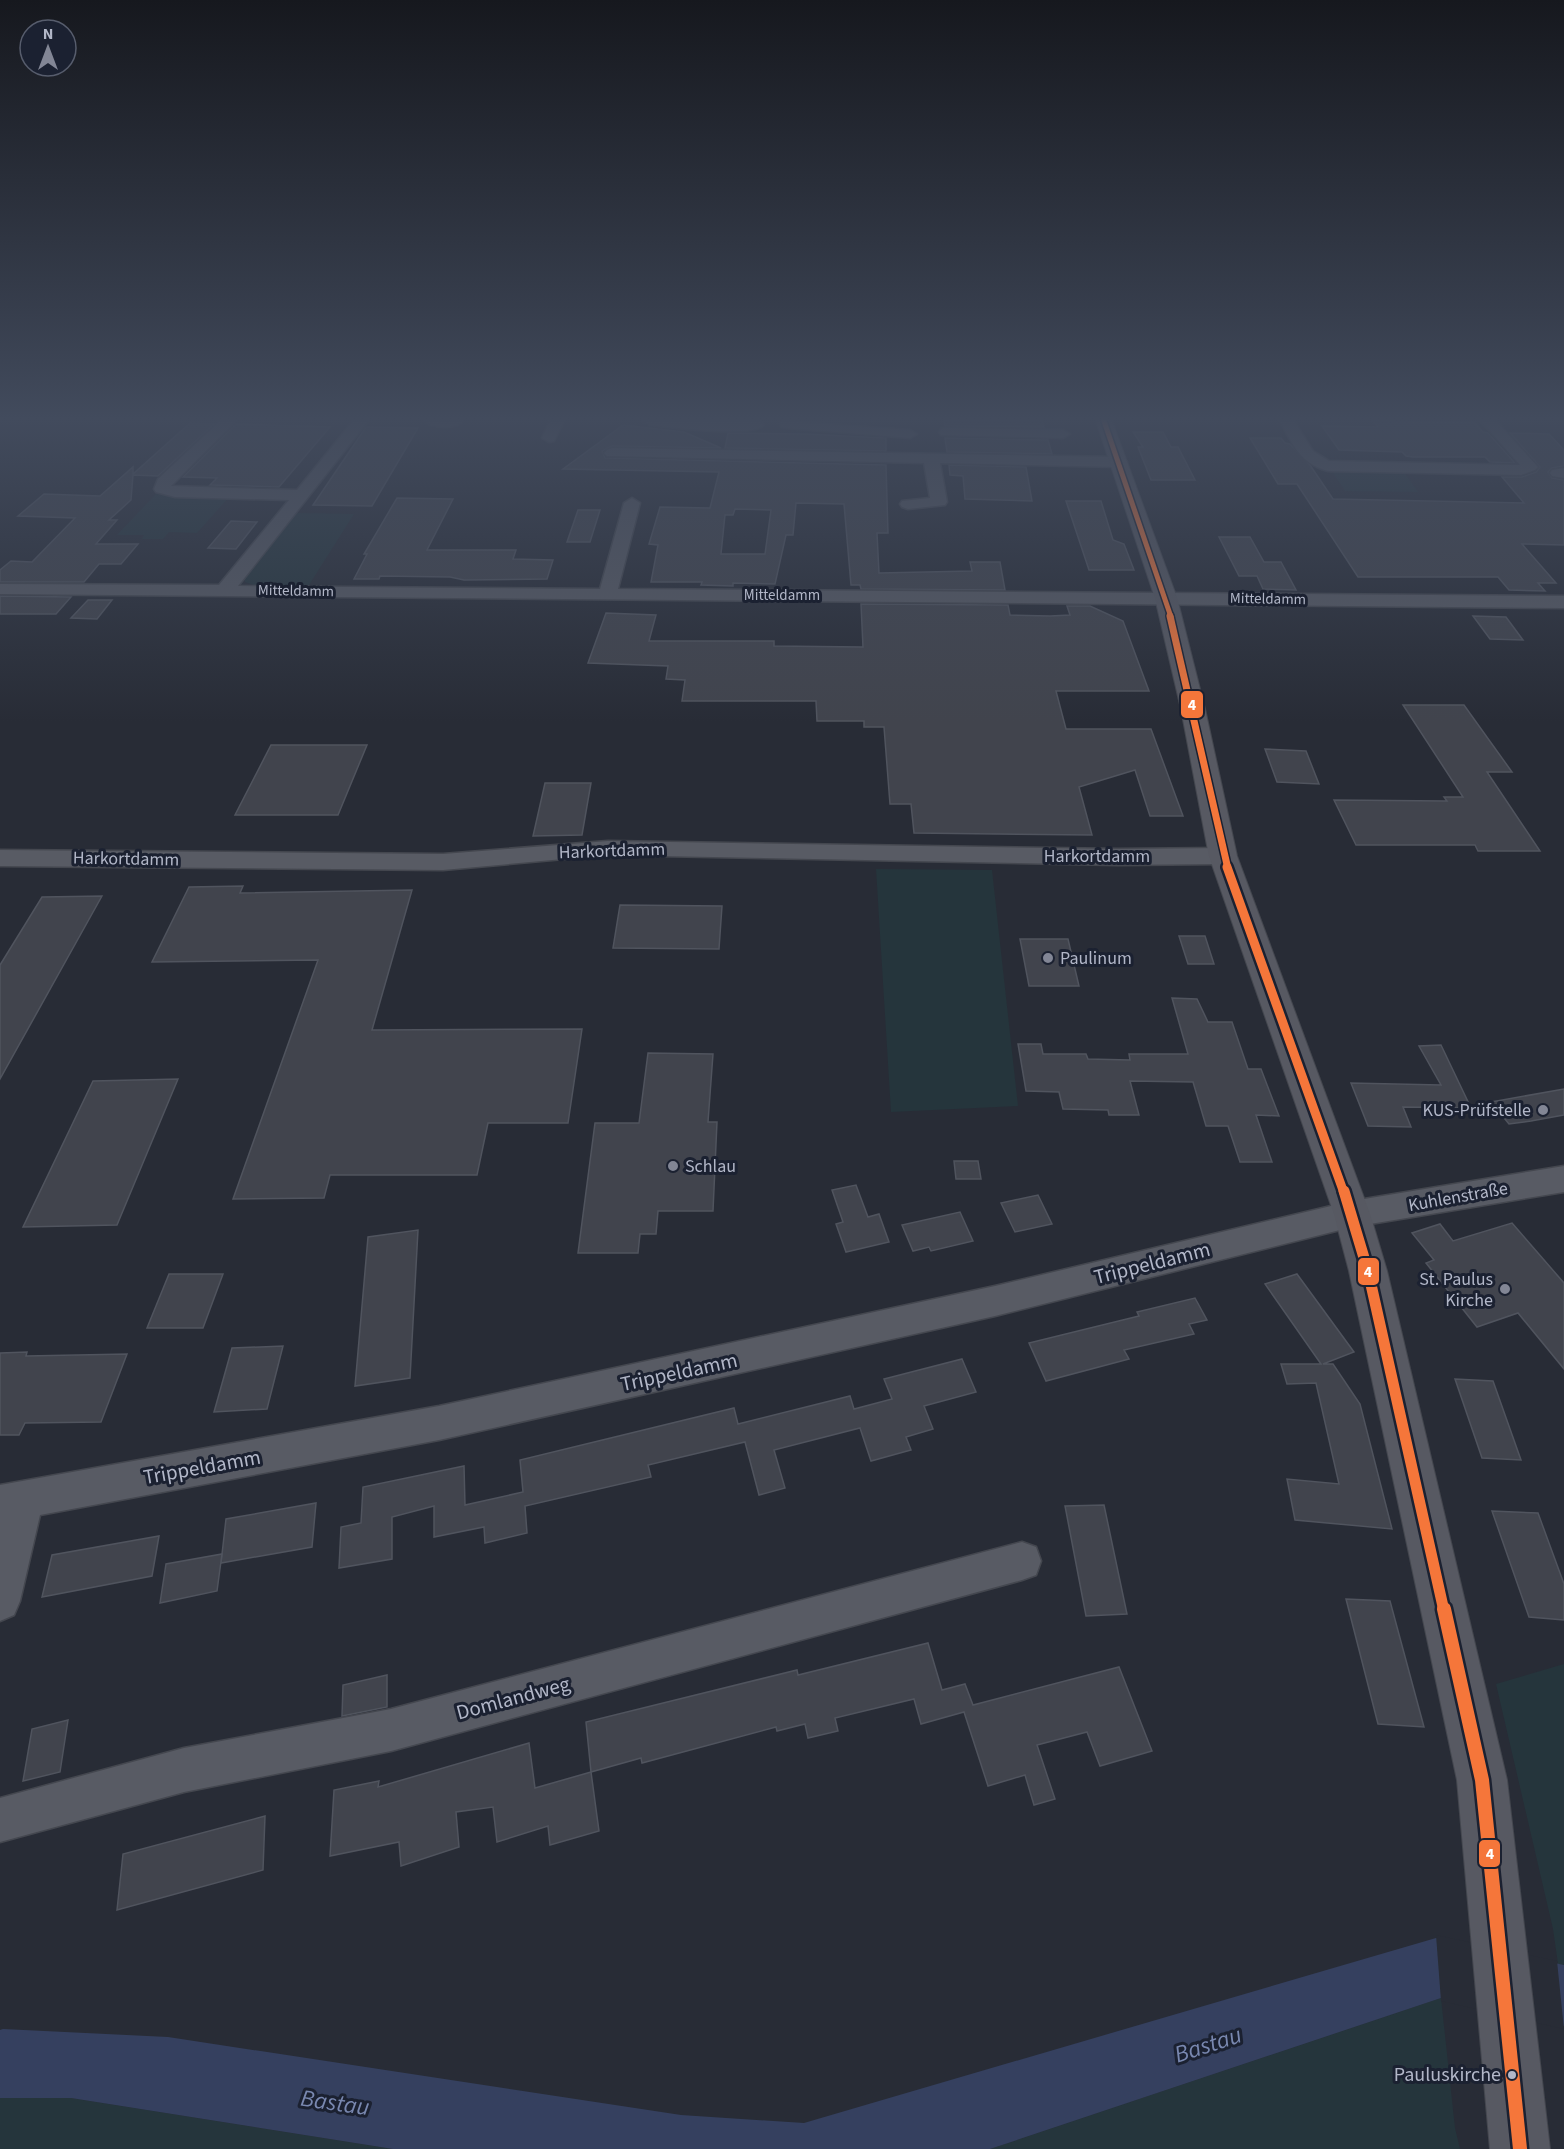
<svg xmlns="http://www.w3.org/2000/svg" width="1564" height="2149" font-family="'Source Sans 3',sans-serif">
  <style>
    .green { fill: #25353c }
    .water { fill: #35405f }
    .pier { fill: #282c36 }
    .building { fill: #41444d; stroke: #50545e; stroke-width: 1.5; fill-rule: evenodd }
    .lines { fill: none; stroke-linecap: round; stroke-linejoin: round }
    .street-casing { stroke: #44474f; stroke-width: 3 }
    .secondary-casing { stroke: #44474f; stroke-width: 2 }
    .street { fill: #585b64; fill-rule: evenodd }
    .secondary { fill: #575962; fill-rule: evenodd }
    .bus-1-far4-casing { stroke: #1b2131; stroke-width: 8 }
    .bus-1-far3-casing { stroke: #1b2131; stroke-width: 10 }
    .bus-1-far2-casing { stroke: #1b2131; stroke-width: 14 }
    .bus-1-far1-casing { stroke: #1b2131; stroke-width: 16 }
    .bus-1-casing { stroke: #1b2131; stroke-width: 19 }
    .bus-1-far4 { stroke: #f5763a; stroke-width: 5 }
    .bus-1-far3 { stroke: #f5763a; stroke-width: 7 }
    .bus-1-far2 { stroke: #f5763a; stroke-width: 9 }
    .bus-1-far1 { stroke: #f5763a; stroke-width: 11 }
    .bus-1 { stroke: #f5763a; stroke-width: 14 }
    .poi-dot { fill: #828695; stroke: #1b2131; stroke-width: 2 }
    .bus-dot { fill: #b2b7c8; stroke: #1b2131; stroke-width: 2 }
    .labels { text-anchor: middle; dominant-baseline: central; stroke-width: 6; stroke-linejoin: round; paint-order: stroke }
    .far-street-label { font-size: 15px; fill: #b2b7c8; stroke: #1b2131 }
    .street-label { font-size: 18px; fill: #b2b7c8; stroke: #1b2131 }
    .poi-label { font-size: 18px; fill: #b2b7c8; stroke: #1b2131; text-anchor: start }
    .near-bus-label { font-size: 20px; fill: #b2b7c8; stroke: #1b2131; text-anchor: end }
    .near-street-label { font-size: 21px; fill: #b2b7c8; stroke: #1b2131 }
    .near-water-label { font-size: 24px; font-style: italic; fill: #7988b0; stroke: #1b2131 }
    .line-badge { stroke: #1b2131; stroke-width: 2 }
    .badge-label { font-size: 16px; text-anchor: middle; font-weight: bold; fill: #fff }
  </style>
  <rect width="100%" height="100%" fill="#282c36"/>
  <g class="green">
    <polygon points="1331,470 1403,471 1418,492 1345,491"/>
    <polygon points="156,494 230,496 197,533 169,532 163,539 142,539 144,535 117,535"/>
    <polygon points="295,513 354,514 309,585 254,585 245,582 244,578"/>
    <polygon points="876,869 992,870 1018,1106 891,1112"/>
    <polygon points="1564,1664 1564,1965 1558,1964 1553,1929 1496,1684"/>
    <polygon points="1441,1998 1455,2128 1460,2149 990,2149"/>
    <polygon points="0,2098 71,2098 393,2149 0,2149"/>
  </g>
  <polygon class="water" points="1436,1938 1564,1965 1564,2026 1441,1998 990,2149 393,2149 71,2098 0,2098 0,2030 3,2029 168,2037 681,2115 804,2123"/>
  <polygon class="pier" points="1436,1935 1557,1961 1564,2029 1441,2001"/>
  <g class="building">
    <polygon points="944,421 1042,421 1044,427 945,426"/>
    <polygon points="1373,421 1475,423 1483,432 1488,433 1515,463 1490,462 1485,457 1413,457 1406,456 1402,452 1339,450 1322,426 1378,427"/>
    <polygon points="190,423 214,424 158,476 133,475 131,500 109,520 117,520 96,544 138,544 121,564 99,564 84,582 0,582 0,570 11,561 32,562 75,518 18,516 44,494 100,496 133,467 133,474"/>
    <polygon points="236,424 330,427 279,487 210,485 217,478 183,477"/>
    <path d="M623 425 684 432 721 448 612 446 602 451 605 458 886 465 888 533H877L879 573 972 571 970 562H1000L1005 590 861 589 860 585H851L844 504 796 503 793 535H786L775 584 733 583V586L701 585 702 582H651L658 545 649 544 660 507 710 508 719 472 563 469ZM735 509 771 510 765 554H721L725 515H733Z"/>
    <polygon points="366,427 418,428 372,506 313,505"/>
    <polygon points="1133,432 1163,432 1171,447 1178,447 1195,480 1151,480 1138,447 1143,447"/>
    <polygon points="728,433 805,434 886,438 886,451 725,448"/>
    <polygon points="1510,433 1549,434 1564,450 1564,466 1552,468 1548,472 1552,478 1564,480 1564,545 1522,544 1556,583 1538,583 1545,591 1509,590 1498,577 1358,577 1297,484 1278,484 1250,438 1281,438 1285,443 1290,444 1310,465 1333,499 1524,503 1502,477 1522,477 1536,472 1540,467"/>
    <polygon points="945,438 1048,440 1052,454 947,452"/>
    <polygon points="949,465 1026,467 1032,501 965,499 963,476 950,475"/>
    <polygon points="397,498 453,499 427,550 516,550 513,559 553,560 547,579 464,580 450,577 380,576 379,579 354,579 367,554 364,554"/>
    <polygon points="1066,501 1101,501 1113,540 1124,544 1134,570 1089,570"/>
    <polygon points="578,510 600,510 590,542 567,542"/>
    <polygon points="231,521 257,522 236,549 208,548"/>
    <polygon points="1219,537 1250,537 1264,562 1281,562 1296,590 1263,589 1257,576 1239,576"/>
    <polygon points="0,596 71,597 56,614 0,614"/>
    <polygon points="88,600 112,600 97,619 71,618"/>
    <polygon points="861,604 1008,605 1010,615 1050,616 1070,615 1067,606 1090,606 1123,621 1149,691 1056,691 1066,729 1151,729 1183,816 1150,816 1135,770 1079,787 1092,835 914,833 911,804 890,804 884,727 864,727 864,721 817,721 816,701 682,701 685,680 666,679 668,666 588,663 606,613 656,615 649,641 774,641 774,646 863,647"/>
    <polygon points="1473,616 1506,617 1523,640 1490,639"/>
    <polygon points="1403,705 1464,705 1512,772 1487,772 1540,851 1478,851 1475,845 1356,845 1334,800 1447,801 1444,797 1463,797"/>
    <polygon points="271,745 367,745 338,815 235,815"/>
    <polygon points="1265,749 1306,751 1319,784 1277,782"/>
    <polygon points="545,783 591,783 582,835 533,836"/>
    <polygon points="243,886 240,893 412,890 372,1030 582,1029 568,1123 488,1123 477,1175 330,1175 324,1198 233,1199 318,960 152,962 189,887"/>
    <polygon points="102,896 0,1079 0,965 42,897"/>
    <polygon points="620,905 722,906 719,949 613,948"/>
    <polygon points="1179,936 1205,936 1214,964 1188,964"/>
    <polygon points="1020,939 1068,939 1079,986 1029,986"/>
    <polygon points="1172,998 1197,999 1208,1022 1232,1022 1248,1069 1261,1069 1279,1116 1256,1115 1272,1162 1240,1162 1228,1126 1206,1126 1193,1082 1130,1081 1139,1115 1109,1115 1108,1110 1063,1109 1059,1092 1026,1091 1018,1044 1041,1044 1043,1054 1086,1054 1088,1059 1130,1060 1129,1054 1188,1054"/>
    <polygon points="1441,1045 1471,1108 1403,1107 1411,1127 1368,1126 1351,1083 1441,1085 1419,1046"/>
    <polygon points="648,1053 713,1054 708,1122 717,1122 713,1211 658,1211 656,1234 640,1234 638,1253 578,1253 595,1123 639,1123"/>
    <polygon points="178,1079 117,1225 23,1227 93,1081"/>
    <polygon points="1564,1089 1564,1115 1531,1121 1509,1124 1491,1102"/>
    <polygon points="954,1161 978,1161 981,1179 956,1179"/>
    <polygon points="856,1185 868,1217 879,1214 889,1242 846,1252 836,1224 843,1222 832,1190"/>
    <polygon points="1038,1195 1052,1224 1015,1232 1001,1203"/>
    <polygon points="960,1212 973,1241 931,1251 929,1247 913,1251 902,1225"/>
    <polygon points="1512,1223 1564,1283 1564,1369 1518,1313 1477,1327 1426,1263 1434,1260 1412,1233 1440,1224 1453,1241"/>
    <polygon points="418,1230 410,1378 355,1386 368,1237"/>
    <polygon points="169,1274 223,1274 203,1328 147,1328"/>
    <polygon points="1297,1274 1354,1352 1323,1364 1333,1364 1360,1404 1392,1529 1295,1520 1287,1479 1339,1484 1316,1383 1287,1384 1281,1364 1321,1364 1265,1284"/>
    <polygon points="1195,1298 1207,1320 1189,1324 1194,1334 1124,1350 1129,1359 1046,1381 1029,1343 1139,1316 1137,1312"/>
    <polygon points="283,1346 267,1409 214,1412 232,1348"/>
    <polygon points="27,1352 26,1356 127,1354 101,1422 25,1423 19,1435 0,1435 0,1353"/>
    <polygon points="962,1359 976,1392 924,1406 933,1429 906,1437 911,1450 871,1461 860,1428 774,1450 785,1488 759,1495 745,1442 648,1465 651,1477 525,1506 527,1533 485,1543 484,1527 434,1537 434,1506 392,1517 392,1559 339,1568 341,1527 361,1523 363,1487 464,1466 465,1505 523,1492 520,1460 734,1408 738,1424 850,1396 854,1409 892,1399 884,1379"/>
    <polygon points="1455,1379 1493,1381 1521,1460 1482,1458"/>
    <polygon points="316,1503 312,1547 221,1563 226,1519"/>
    <polygon points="1104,1505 1127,1614 1086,1616 1065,1506"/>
    <polygon points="1492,1511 1538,1513 1564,1584 1564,1620 1529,1617"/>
    <polygon points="159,1536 152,1576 42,1597 52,1555"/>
    <polygon points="222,1554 217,1591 160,1603 166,1564"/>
    <polygon points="1346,1599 1390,1601 1424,1727 1378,1724"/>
    <polygon points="928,1643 942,1690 965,1684 973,1705 1119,1667 1152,1751 1100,1766 1087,1732 1037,1745 1055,1799 1034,1805 1025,1775 988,1786 964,1712 921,1724 914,1699 835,1718 838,1731 808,1738 805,1724 777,1731 776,1727 642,1763 641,1758 591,1772 586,1722 797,1670 798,1675"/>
    <polygon points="387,1675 387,1707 342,1716 343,1685"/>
    <polygon points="68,1720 60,1772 23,1781 32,1729"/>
    <polygon points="529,1743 535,1788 591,1772 599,1831 550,1845 548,1826 497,1842 493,1807 456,1812 459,1847 401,1866 399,1842 330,1856 334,1790 379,1781 378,1787"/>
    <polygon points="265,1816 263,1870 117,1910 123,1854"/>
  </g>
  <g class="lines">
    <defs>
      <g id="street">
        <polygon points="220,421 236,421 171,486 297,490 353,421 368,421 238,586 600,589 624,503 632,498 640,503 618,589 1564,596 1564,608 0,594 0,584 219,585 289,500 175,497 156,492 154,489 158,479"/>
        <path d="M425 421H462V422C455 429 432 428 425 421Z"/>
        <polygon points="550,421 564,421 554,441 549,442 542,438"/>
        <path d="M643 421H759L764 425C752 438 670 427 650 425Z"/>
        <polygon points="782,421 910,430 917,434 910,438 787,428 782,427 780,424"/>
        <path d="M1280 421H1294L1313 451 1329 461 1520 465 1481 421H1496L1538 467 1535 470 1521 475 1328 471C1301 464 1292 444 1280 421Z"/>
        <polygon points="946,428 1063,430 1070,434 1063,438 941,435 939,432 941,429"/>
        <polygon points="612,448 1119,457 1127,462 1119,467 940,463 947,502 945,505 908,509 902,507 900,504 902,501 930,498 924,463 607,456 604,453 607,450"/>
        <polygon points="1564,468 1564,478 1552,476 1550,473 1552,470"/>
        <polygon points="608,841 1118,849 1223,848 1231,851 1235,856 1231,861 1223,864 1118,865 608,855 443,870 0,866 0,850 443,854"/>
        <polygon points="1564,1166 1564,1192 1352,1227 995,1316 439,1440 40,1515 20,1601 14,1615 0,1621 0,1485 439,1406 995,1286 1352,1201"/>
        <polygon points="1022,1542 1036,1547 1041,1561 1036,1575 1022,1580 391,1751 184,1792 0,1842 0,1798 184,1748 391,1709"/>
      </g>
      <polygon id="secondary" points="1096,421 1112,421 1177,598 1205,709 1237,856 1370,1214 1387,1271 1507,1780 1550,2149 1490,2149 1457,1780 1349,1271 1334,1214 1209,856 1181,709 1155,598"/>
    </defs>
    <use href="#street" class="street-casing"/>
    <use href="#secondary" class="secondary-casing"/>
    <use href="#street" class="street"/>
    <use href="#secondary" class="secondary"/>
    <defs>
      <polyline id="bus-1-far4" points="1104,421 1171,617"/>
      <polyline id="bus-1-far3" points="1170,616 1228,869"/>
      <polyline id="bus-1-far2" points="1227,867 1344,1193"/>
      <polyline id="bus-1-far1" points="1344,1191 1368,1271 1444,1611"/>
      <polyline id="bus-1" points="1444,1609 1482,1780 1520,2149"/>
    </defs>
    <use href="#bus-1-far4" class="bus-1-far4-casing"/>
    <use href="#bus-1-far3" class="bus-1-far3-casing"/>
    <use href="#bus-1-far2" class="bus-1-far2-casing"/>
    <use href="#bus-1-far1" class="bus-1-far1-casing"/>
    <use href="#bus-1" class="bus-1-casing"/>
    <use href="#bus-1-far4" class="bus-1-far4"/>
    <use href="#bus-1-far3" class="bus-1-far3"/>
    <use href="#bus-1-far2" class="bus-1-far2"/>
    <use href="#bus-1-far1" class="bus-1-far1"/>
    <use href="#bus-1" class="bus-1"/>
  </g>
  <linearGradient id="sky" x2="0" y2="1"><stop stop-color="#16181e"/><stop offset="0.58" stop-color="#424b5d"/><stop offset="1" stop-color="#424b5d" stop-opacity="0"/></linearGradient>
  <rect width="1564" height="722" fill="url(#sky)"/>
  <g class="poi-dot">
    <circle cx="1048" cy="958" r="6"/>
    <circle cx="1543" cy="1110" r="6"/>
    <circle cx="673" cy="1166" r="6"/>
    <circle cx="1505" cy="1289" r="6"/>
  </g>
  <circle class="bus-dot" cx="1512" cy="2075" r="5"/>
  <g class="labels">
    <g class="far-street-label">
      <text transform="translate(296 591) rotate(1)">Mitteldamm</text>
      <text x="782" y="595">Mitteldamm</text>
      <text transform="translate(1268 599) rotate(1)">Mitteldamm</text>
    </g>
    <g class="street-label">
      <text transform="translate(612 851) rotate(-2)">Harkortdamm</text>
      <text x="1097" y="856">Harkortdamm</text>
      <text transform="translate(126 859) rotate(1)">Harkortdamm</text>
      <text transform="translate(1458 1197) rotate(-10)">Kuhlenstraße</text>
    </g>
    <g class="poi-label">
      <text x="1060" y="958">Paulinum</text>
      <text x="1531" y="1110" text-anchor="end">KUS-Prüfstelle</text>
      <text x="685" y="1166">Schlau</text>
      <text x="1493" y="1279" text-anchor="end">St. Paulus<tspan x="1493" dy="21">Kirche</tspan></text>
    </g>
    <g class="near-bus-label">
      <text x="1501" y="2075">Pauluskirche</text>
    </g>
    <g class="near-street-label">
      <text transform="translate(1152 1263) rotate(-14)">Trippeldamm</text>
      <text transform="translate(679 1372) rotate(-12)">Trippeldamm</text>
      <text transform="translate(202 1467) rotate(-10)">Trippeldamm</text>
      <text transform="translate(513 1698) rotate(-15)">Domlandweg</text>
    </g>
    <g class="near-water-label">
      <text transform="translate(1208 2045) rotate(-18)">Bastau</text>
      <text transform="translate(335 2103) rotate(8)">Bastau</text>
    </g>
  </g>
  <g class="line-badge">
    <rect x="1180" y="690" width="24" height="29" rx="6" fill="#f5763a"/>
    <rect x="1357" y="1257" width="23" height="29" rx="6" fill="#f5763a"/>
    <rect x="1478" y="1839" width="23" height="29" rx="6" fill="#f5763a"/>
  </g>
  <g class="badge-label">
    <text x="1192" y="710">4</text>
    <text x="1368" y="1277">4</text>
    <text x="1490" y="1859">4</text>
  </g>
  <g transform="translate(48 48)"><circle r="28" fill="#1b2131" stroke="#575d6d" stroke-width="1.5"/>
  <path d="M0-4.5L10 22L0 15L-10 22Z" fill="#828695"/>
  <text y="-9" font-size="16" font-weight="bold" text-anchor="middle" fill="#b2b7c8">N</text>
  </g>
</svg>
